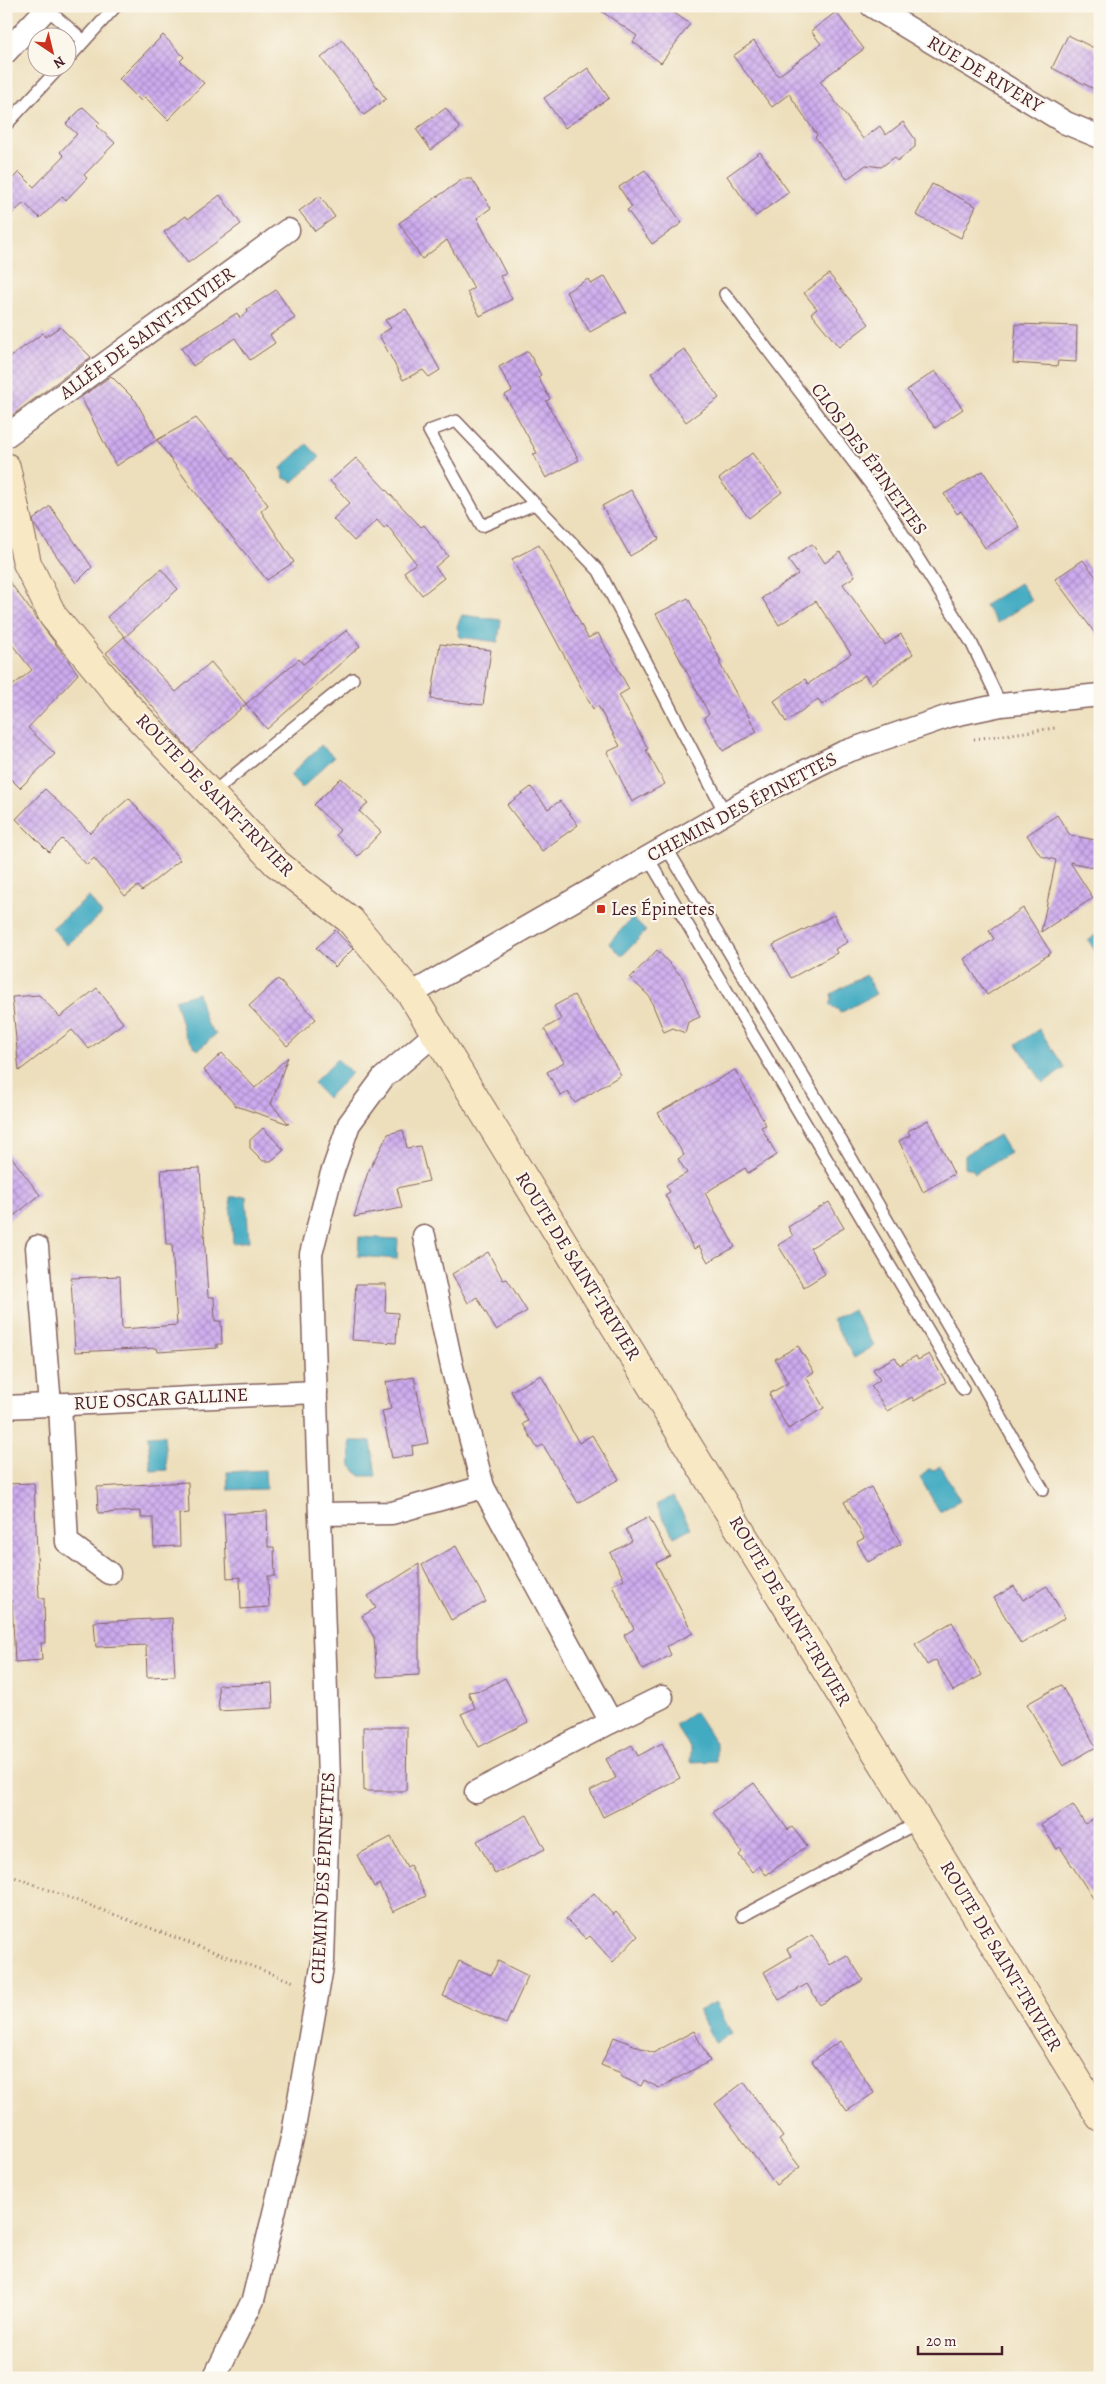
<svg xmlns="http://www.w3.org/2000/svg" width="1106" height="2384" font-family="Alegreya,serif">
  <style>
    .water { fill: #42abc2; stroke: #466576 }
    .building { fill: url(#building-cross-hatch) }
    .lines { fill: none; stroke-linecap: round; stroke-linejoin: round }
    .lane-casing { stroke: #83625e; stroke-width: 14 }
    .street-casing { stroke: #83625e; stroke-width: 25 }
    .secondary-casing { stroke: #83625e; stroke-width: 30 }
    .path { stroke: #83625e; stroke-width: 3; stroke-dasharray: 1 4; stroke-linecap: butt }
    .lane { stroke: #fff; stroke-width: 11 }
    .street { stroke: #fff; stroke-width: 22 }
    .secondary { stroke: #f8e8c3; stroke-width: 28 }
    .poi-dot { fill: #c8321e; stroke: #fbf7ec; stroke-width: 2 }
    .labels { text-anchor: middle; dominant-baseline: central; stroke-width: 4.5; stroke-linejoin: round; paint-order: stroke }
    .street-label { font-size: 19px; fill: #4a1f2b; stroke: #fbf7ec }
    .poi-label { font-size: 19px; fill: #4a1f2b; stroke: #fbf7ec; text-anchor: start }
  </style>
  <defs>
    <pattern id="building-cross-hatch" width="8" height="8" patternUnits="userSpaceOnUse" patternTransform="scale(1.25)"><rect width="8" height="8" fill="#cdabef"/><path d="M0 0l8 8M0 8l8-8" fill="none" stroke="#a88bc2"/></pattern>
  </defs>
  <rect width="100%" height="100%" fill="#fbf7ec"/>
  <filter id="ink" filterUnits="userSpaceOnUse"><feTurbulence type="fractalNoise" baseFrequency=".02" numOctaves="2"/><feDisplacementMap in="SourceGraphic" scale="10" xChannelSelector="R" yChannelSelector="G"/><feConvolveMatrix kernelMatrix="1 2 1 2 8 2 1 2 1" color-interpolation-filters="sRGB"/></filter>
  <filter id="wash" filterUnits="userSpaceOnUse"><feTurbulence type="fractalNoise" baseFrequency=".0096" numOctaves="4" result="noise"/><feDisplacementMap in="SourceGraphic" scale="20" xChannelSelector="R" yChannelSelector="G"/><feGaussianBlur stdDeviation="1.12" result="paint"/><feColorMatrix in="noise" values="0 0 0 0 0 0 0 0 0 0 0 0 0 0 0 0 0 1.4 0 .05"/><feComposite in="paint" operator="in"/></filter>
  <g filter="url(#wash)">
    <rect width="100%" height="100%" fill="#eddfbc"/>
    <g class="water">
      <polygon points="307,444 320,457 293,482 284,478 281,468"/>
      <polygon points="1020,583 1032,600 997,623 985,605"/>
      <polygon points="462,615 501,620 498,642 460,637 457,626"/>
      <polygon points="321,745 334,757 302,788 290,775"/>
      <polygon points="89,897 102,914 67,945 52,928"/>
      <polygon points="632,918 646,931 622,956 609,943"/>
      <polygon points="1100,932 1100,958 1088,940"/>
      <polygon points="866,975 876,994 840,1013 838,1009 833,1008 830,1005 832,998 831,994"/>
      <polygon points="198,993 206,1023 216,1034 198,1050 185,1036 175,1000"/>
      <polygon points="1039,1029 1065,1068 1043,1083 1017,1044"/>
      <polygon points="337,1059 352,1073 327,1098 313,1083"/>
      <polygon points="999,1135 1010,1153 975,1173 973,1170 965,1167 965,1155"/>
      <polygon points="246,1196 249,1241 233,1243 230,1197"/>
      <polygon points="359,1237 398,1239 397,1259 358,1256"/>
      <polygon points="852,1309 874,1346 854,1358 832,1320"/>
      <polygon points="164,1435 167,1470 151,1471 148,1436"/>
      <polygon points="350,1441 371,1441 376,1476 360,1476 351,1466"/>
      <polygon points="940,1466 960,1500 940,1512 920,1478 928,1469 934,1470"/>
      <polygon points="265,1470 266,1489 228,1490 227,1472"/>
      <polygon points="673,1496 691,1528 674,1537 656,1505"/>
      <polygon points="695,1712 716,1744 716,1761 690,1762 690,1747 675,1725"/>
      <polygon points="715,2002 732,2034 715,2043 698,2011"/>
    </g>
    <g id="blocks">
      <g class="building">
        <polygon points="594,6 665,6 690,24 661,63 633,42 637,36"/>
        <polygon points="836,12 864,49 820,81 863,139 880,126 886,135 903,122 915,139 915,147 897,161 895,157 881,167 866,165 847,179 815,137 817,135 789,94 772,107 733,56 754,41 778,76 821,44 811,31"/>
        <polygon points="163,35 184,57 180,61 204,83 168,120 145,97 141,101 119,79"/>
        <polygon points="1068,35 1100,51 1100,92 1052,68"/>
        <polygon points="342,40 386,99 364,115 321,58"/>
        <polygon points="588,68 609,98 565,128 544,98"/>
        <polygon points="83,107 100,123 97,126 115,143 84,175 87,178 66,200 62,197 40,218 24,203 6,219 6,185 19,172 34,187 64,156 60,152 77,134 66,124"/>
        <polygon points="446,108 460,129 431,150 416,129"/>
        <polygon points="760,152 789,192 756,216 727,176"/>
        <polygon points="645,170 682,223 652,244 627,210 632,207 619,187"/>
        <polygon points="463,179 472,179 491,208 477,218 506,274 500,276 512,299 480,316 467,292 474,288 447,240 422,259 399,223"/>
        <polygon points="932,184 976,206 961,238 916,215"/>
        <polygon points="220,195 241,224 188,263 164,232 186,216 188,219"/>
        <polygon points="320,196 335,217 315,231 299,211"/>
        <polygon points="829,274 869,324 839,347 811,313 817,309 804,293"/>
        <polygon points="605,276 626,312 590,332 566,292 588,279 591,284"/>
        <polygon points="276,290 295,318 270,335 275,343 250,360 235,338 193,366 181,348 237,313 240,318 248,312 247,309"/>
        <polygon points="406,309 440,370 429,377 423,370 403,380 379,335 391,328 385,320"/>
        <polygon points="1016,324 1077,326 1076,362 1058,361 1057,366 1013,363"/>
        <polygon points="60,327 91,357 6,420 6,360 43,333 45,337"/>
        <polygon points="684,349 719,398 686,422 651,373"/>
        <polygon points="528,351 541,375 538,377 550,399 546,401 579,460 546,478 533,454 537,453 505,395 512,391 499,367"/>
        <polygon points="935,371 963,409 935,428 907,390"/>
        <polygon points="111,376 136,401 157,440 196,418 231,459 233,458 268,505 261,511 294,562 267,580 191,487 157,440 116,466 81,397"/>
        <polygon points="752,453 782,492 749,518 719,479"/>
        <polygon points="356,458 421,527 424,525 448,556 435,567 444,578 422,595 404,572 416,563 387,525 384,528 377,520 354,541 333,519 350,503 330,481"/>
        <polygon points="983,471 1019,527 985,548 961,511 957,514 944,494"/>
        <polygon points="631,490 659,539 630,556 602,506"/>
        <polygon points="50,506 92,567 76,583 34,524 33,520"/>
        <polygon points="812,544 825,563 840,552 855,576 843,584 885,645 901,634 913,654 871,684 865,675 822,705 818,699 786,722 774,701 805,679 808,684 851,654 816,601 779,625 762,598 798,574 788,560"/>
        <polygon points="539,545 588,638 598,633 629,689 619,695 648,749 646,750 665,784 632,802 607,752 620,746 598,706 593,709 512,559"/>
        <polygon points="1083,560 1100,582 1100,640 1055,579"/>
        <polygon points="161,569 178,589 125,637 107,617"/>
        <polygon points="6,577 78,674 28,728 55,754 20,788 6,774 6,691 32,670 6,637"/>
        <polygon points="688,598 721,661 719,662 757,732 723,751 704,717 709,714 656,614"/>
        <polygon points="347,630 360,646 267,729 246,704 299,659 303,664"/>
        <polygon points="124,637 176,692 211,662 246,704 192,752 106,653"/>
        <polygon points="440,644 491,650 483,705 431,699"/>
        <polygon points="341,778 368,803 359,811 381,832 358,856 336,835 340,830 314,805"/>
        <polygon points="531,787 548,809 560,801 578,825 542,851 507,805"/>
        <polygon points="45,789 90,833 129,798 180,860 142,891 138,886 125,896 94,858 87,865 62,839 49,852 16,819"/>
        <polygon points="1057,815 1070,835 1100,841 1100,869 1070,862 1093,898 1041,932 1056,860 1041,856 1027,835"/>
        <polygon points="1023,908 1051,953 987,995 964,959 994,939 989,931"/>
        <polygon points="834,915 848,942 835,949 837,953 791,978 773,945"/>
        <polygon points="335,930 353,949 335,967 316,948"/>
        <polygon points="657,950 683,978 700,1017 688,1022 685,1033 673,1028 664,1032 649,996 630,978"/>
        <polygon points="278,979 316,1019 287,1046 249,1006"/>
        <polygon points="97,988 123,1023 89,1049 72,1030 19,1071 12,997 39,995 60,1017"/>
        <polygon points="574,995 621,1075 575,1103 568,1092 561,1096 547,1072 564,1062 544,1029 561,1019 554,1006"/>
        <polygon points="222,1053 255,1088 288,1057 271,1104 289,1124 236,1106 204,1070"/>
        <polygon points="735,1070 766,1125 761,1127 777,1155 748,1173 745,1168 705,1193 735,1247 708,1262 699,1246 694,1249 665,1195 670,1192 666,1185 687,1173 678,1159 684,1155 658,1113"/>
        <polygon points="928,1120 954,1174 923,1192 899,1141 910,1135 908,1131"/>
        <polygon points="263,1128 284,1150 271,1161 263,1161 250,1148 250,1140"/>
        <polygon points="403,1130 407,1148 420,1146 429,1181 397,1188 402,1208 354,1217 368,1172 388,1134"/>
        <polygon points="6,1150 40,1195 6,1222"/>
        <polygon points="200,1168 208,1297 214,1297 215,1321 221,1321 222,1344 217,1344 217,1348 158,1352 157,1348 75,1352 71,1278 120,1276 122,1329 177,1325 172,1244 166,1244 161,1170"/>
        <polygon points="829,1202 844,1228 810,1248 825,1274 804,1287 778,1245 793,1236 788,1227"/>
        <polygon points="488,1252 503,1280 507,1279 527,1311 496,1330 477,1297 468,1303 452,1274"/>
        <polygon points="356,1284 386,1284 385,1312 398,1313 396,1343 352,1340"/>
        <polygon points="798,1346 814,1372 806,1377 824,1408 788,1429 769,1394 788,1383 775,1359"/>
        <polygon points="929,1354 946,1382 914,1401 912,1397 887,1411 871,1386 880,1380 873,1369 895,1357 900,1365 916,1356 918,1360"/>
        <polygon points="541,1375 579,1443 592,1435 619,1479 578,1503 543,1445 537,1448 523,1424 528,1421 511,1391"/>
        <polygon points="414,1377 428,1443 412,1446 413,1455 392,1458 382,1411 391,1409 386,1382"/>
        <polygon points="188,1482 189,1513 179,1514 180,1546 154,1547 153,1518 141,1518 141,1511 98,1513 97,1487"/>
        <polygon points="34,1483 39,1598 44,1598 45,1643 41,1643 42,1660 15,1662 12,1601 6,1601 6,1484"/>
        <polygon points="871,1487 901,1544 868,1562 857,1542 864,1538 844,1502"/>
        <polygon points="267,1511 268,1547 274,1547 275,1576 268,1576 269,1607 241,1609 240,1577 227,1578 224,1513"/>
        <polygon points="649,1517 670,1556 656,1563 693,1633 667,1646 671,1655 643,1670 624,1635 634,1629 612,1585 624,1579 610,1553 632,1541 626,1529"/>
        <polygon points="456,1546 486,1602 451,1620 422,1565"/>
        <polygon points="419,1564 419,1675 377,1677 374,1637 362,1616 376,1608 368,1596"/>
        <polygon points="1014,1586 1023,1600 1047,1586 1065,1618 1021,1644 994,1598"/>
        <polygon points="172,1618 175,1676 147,1677 146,1645 96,1647 94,1622"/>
        <polygon points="952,1622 982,1675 953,1691 936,1660 927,1665 915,1644"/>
        <polygon points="505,1678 528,1722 479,1747 461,1714 475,1708 468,1692 482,1690"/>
        <polygon points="272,1683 273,1708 219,1711 218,1685"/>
        <polygon points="1061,1685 1096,1747 1063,1766 1027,1704"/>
        <polygon points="363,1727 407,1727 406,1791 364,1791"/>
        <polygon points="662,1743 680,1778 603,1817 590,1791 616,1778 606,1759 632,1745 638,1756"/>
        <polygon points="754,1783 788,1830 792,1827 807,1846 766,1875 759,1866 752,1872 739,1855 742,1852 713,1812"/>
        <polygon points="1073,1805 1085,1824 1100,1814 1100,1909 1060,1847 1057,1849 1041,1825"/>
        <polygon points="527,1815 545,1849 495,1874 477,1841"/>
        <polygon points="391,1837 407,1867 410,1865 426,1896 393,1912 379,1884 374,1887 357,1855"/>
        <polygon points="594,1893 613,1915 616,1912 638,1936 613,1962 590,1936 586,1939 566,1919"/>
        <polygon points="812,1935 830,1965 847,1955 863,1980 820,2005 807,1984 779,2000 764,1972 791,1956 787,1949"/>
        <polygon points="459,1961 491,1975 498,1961 528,1976 506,2024 443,1996"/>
        <polygon points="694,2031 710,2061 659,2088 644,2080 641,2086 620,2076 621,2073 601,2065 614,2037 653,2053"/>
        <polygon points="840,2041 874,2093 847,2111 812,2061"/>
        <polygon points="744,2082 783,2137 779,2140 800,2167 776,2185 715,2104"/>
      </g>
    </g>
  </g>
  <g filter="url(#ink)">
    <use href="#blocks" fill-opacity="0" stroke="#83625e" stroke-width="1"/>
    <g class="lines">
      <defs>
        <g id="lane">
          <polyline points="47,9 84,41"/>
          <polyline points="68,59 116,6"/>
          <polyline points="6,125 59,68"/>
          <polyline points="725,294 877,493 971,642 1001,705"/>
          <polyline points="535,504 482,526 429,431 456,421 599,571 725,813"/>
          <polyline points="212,793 353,679"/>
          <polyline points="666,847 830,1121 1043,1490"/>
          <polyline points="648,858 963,1389"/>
          <polyline points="742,1916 919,1822"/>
        </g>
        <g id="street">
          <polyline points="872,6 1066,123 1100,137"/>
          <polyline points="6,52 49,6"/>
          <polyline points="6,436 288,230"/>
          <polyline points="411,994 751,798 842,753 949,716 1001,705 1100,695"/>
          <polyline points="424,1236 452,1367 483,1487"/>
          <polyline points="37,1247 50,1405"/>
          <polyline points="60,1404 67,1542 109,1573"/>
          <polyline points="6,1407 316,1392"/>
          <polyline points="320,1514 392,1513 483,1487 611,1722 476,1792"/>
          <polyline points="611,1722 662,1697"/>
          <polyline points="214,2378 253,2300 293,2134 323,1961 329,1779 311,1254 331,1176 349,1124 383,1078 435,1034"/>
        </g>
        <polyline id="secondary" points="6,467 27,563 53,616 125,703 276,863 350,920 411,994 1100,2117"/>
      </defs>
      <use href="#lane" class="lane-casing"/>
      <use href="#street" class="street-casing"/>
      <use href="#secondary" class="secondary-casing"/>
      <g class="path">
        <polyline points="974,739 1055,728"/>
        <polyline points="6,1874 294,1982"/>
      </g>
      <use href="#lane" class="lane"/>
      <use href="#street" class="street"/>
      <use href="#secondary" class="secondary"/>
    </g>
  </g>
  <rect class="poi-dot" x="596" y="904" width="10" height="10" rx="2.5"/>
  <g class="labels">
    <g class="street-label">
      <text transform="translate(985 74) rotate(31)">RUE DE RIVERY</text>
      <text transform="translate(147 333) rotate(-36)">ALLÉE DE SAINT-TRIVIER</text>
      <text transform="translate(869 459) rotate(54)">CLOS DES ÉPINETTES</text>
      <text transform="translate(215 795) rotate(46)">ROUTE DE SAINT-TRIVIER</text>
      <text transform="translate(742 807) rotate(-28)">CHEMIN DES ÉPINETTES</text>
      <text transform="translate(578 1266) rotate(58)">ROUTE DE SAINT-TRIVIER</text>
      <text transform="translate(161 1399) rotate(-3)">RUE OSCAR GALLINE</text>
      <text transform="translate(790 1611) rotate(59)">ROUTE DE SAINT-TRIVIER</text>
      <text transform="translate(323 1878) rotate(-87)">CHEMIN DES ÉPINETTES</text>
      <text transform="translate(1001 1956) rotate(59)">ROUTE DE SAINT-TRIVIER</text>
    </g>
    <g class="poi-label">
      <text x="611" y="909">Les Épinettes</text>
    </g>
  </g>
  <rect width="1106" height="2384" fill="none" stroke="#fbf7ec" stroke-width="25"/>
  <g transform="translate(52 52) rotate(145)"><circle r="24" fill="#fbf7ec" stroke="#b4a19f"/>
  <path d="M0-4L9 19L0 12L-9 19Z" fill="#c8321e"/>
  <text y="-8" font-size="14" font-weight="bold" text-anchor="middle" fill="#4a1f2b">N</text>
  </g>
  <path d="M918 2346v8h84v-8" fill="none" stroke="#4a1f2b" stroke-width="2.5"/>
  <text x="926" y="2346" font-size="15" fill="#4a1f2b" stroke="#fbf7ec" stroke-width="4" paint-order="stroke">20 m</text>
</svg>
